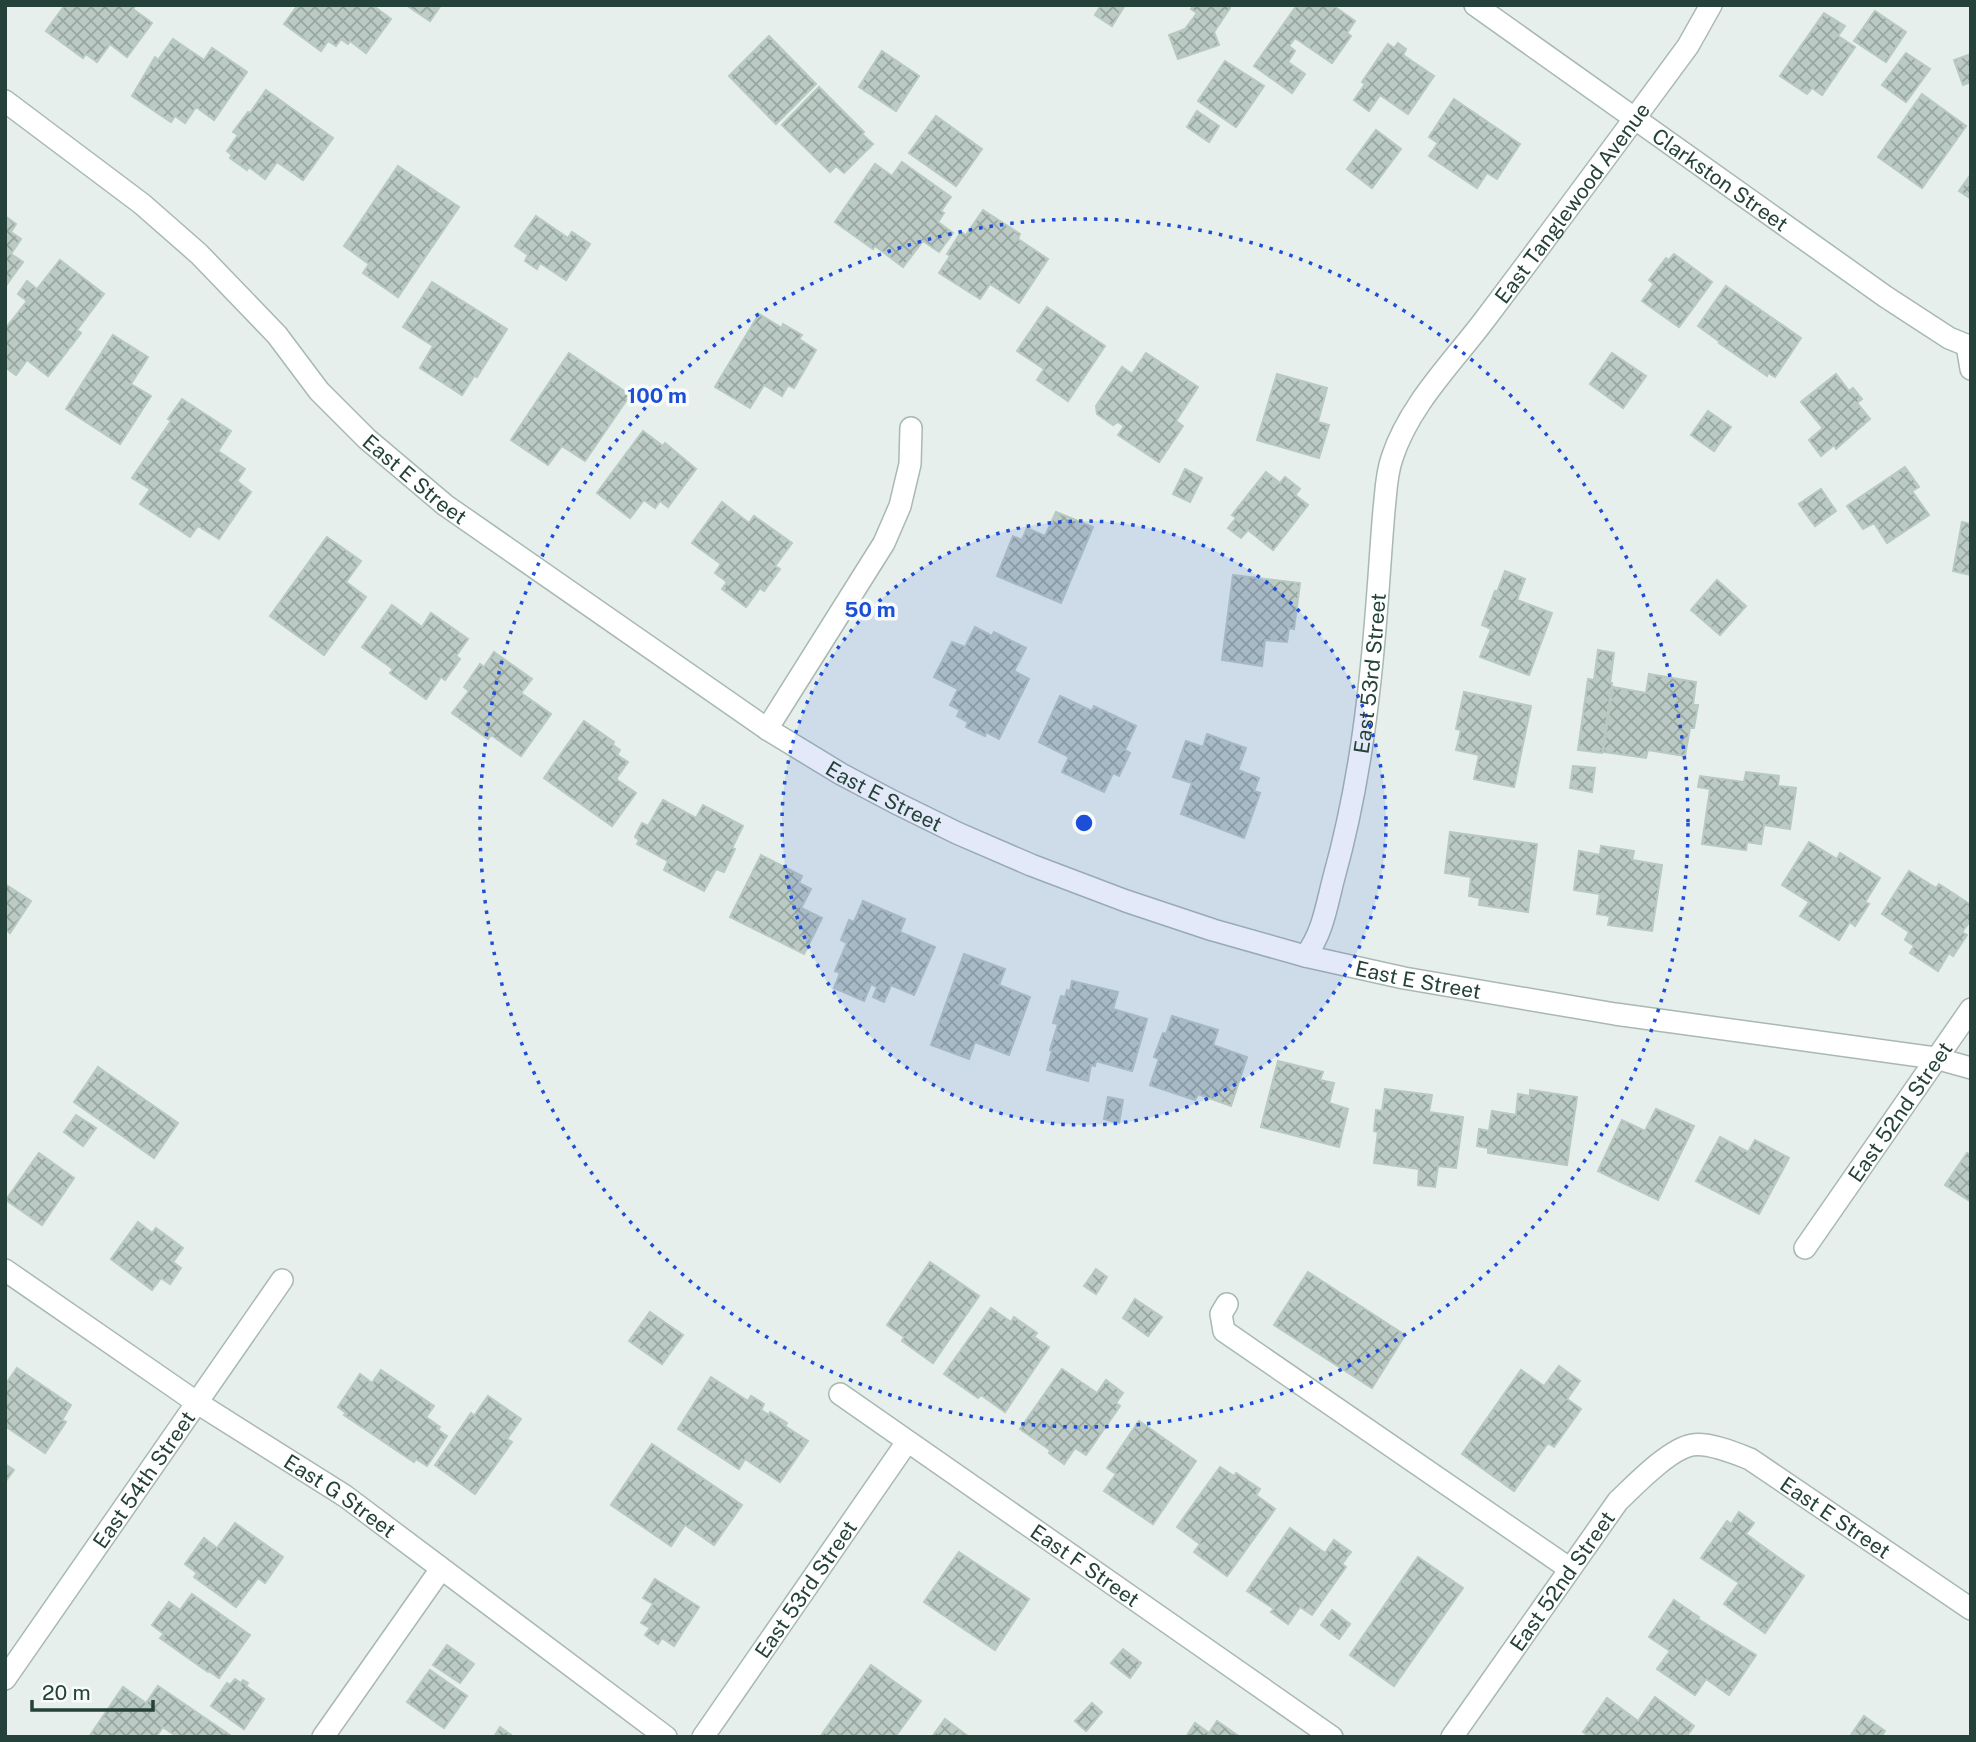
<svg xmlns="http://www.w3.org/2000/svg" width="1976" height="1742" font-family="'Public Sans',sans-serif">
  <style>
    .building { fill: url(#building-cross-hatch); stroke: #b8c9c2; stroke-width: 2 }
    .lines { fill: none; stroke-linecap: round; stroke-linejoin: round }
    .minor-casing { stroke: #a8b8b2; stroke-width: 24 }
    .minor { stroke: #fff; stroke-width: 21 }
    .ring { fill: none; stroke: #1d4ed8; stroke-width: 3.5; stroke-dasharray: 3.5 7 }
    .labels { text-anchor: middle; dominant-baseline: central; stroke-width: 7; stroke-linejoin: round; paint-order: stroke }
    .street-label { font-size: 21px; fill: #24423a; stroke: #f7fbf9 }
    .centre { fill: #1d4ed8; stroke: #f7fbf9; stroke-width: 3.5 }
    .ring-label { font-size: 21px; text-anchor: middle; font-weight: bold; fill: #1d4ed8; stroke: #f7fbf9; stroke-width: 7; stroke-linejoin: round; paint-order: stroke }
  </style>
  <defs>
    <pattern id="building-cross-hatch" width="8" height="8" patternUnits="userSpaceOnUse" patternTransform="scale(1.75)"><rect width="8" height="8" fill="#bbcac4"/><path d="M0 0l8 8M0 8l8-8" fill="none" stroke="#98a6a0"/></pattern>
  </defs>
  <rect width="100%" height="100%" fill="#e6efeb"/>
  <g class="building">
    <polygon points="65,5 136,5 133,9 152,23 127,57 110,44 97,62 86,54 83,58 46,31"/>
    <polygon points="298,5 372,5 391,19 366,53 350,41 348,44 341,39 336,46 328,41 321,51 284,24"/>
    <polygon points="406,5 441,5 430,21"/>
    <polygon points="1101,5 1125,5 1112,26 1095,15"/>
    <polygon points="1194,5 1226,5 1230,8 1214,32 1219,45 1178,59 1169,35 1185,29 1197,13 1191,9"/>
    <polygon points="1297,5 1336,5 1335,7 1355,21 1347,33 1351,36 1332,63 1295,38 1289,46 1295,51 1288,62 1305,74 1292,93 1254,66"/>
    <polygon points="1875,11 1906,32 1886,62 1854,41"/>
    <polygon points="1824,13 1845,26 1838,36 1855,47 1822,95 1812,88 1807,94 1780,76"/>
    <polygon points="769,36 816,84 776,124 729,76"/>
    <polygon points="173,39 204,60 212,48 247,72 214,120 196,107 185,123 175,116 171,122 132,96 155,57 158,60"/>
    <polygon points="1398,43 1406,49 1403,55 1434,76 1408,114 1380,95 1369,111 1354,100 1365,84 1362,82 1388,44 1394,48"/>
    <polygon points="882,51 919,76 896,111 859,87"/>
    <polygon points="1906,53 1930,69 1906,102 1882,85"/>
    <polygon points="1971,54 1971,82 1963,85 1954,60"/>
    <polygon points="1225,61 1264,86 1236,127 1198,101"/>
    <polygon points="819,87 864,132 862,134 873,144 844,173 836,166 830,172 782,125"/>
    <polygon points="266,90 333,138 303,180 277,162 265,179 249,167 247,170 230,158 232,155 227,151 238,135 233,132 248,112 250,113"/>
    <polygon points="1922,94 1966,126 1922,188 1878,157"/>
    <polygon points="1454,99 1520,144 1497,179 1487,173 1477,188 1429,156 1438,143 1429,137"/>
    <polygon points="1197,111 1219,126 1209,142 1187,127"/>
    <polygon points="936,116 982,149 956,186 909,153"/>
    <polygon points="1376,130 1401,149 1372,188 1347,169"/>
    <polygon points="902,162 951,197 941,211 944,213 938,222 953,233 939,252 923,241 903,267 875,246 873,249 835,222 875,164 892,176"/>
    <polygon points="398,166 459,207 398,297 363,273 369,264 344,246"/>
    <polygon points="1971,174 1971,199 1959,191"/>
    <polygon points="983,210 1020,234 1018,239 1048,259 1019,303 990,284 980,299 939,273 950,256 947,254 961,232 966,235"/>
    <polygon points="5,216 16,224 11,232 21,239 11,254 23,262 5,287"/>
    <polygon points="536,216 568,238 572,232 590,244 566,280 540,263 537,269 525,261 528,255 515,246"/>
    <polygon points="1674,254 1712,282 1679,327 1642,301 1654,284 1649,280 1666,258 1669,260"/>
    <polygon points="60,260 104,294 77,330 81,333 48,376 27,360 16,375 5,367 5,329 27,301 18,294 27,281 37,289"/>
    <polygon points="432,282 507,329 477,377 474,376 462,395 420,368 433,346 403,327"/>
    <polygon points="1726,286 1801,338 1775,377 1768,373 1767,376 1719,343 1720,342 1698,326"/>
    <polygon points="1047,307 1105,346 1068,401 1037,380 1044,369 1017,351"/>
    <polygon points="759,314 782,328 783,324 802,335 799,339 816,350 794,388 788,385 782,396 764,385 750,408 715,387"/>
    <polygon points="113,335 148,357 131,384 151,396 120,444 66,409"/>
    <polygon points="569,353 630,395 585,461 562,446 548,465 511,440"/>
    <polygon points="1146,353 1198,387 1176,421 1183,426 1159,462 1118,435 1124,426 1118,422 1113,425 1097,414 1096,406 1122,367 1132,374"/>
    <polygon points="1612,353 1646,376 1623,408 1590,384"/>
    <polygon points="1277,374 1327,388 1318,422 1329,425 1319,458 1257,440"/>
    <polygon points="1836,374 1849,391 1853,388 1862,399 1857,403 1870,419 1836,449 1834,445 1821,456 1809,440 1823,428 1801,402"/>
    <polygon points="182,399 231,431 218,451 245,469 237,481 251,492 219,539 198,526 190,537 140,504 150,489 132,478 171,421 168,419"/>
    <polygon points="1708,411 1731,427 1714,451 1691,435"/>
    <polygon points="643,431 663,446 665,443 696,469 668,507 660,501 655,508 644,500 630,518 597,493"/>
    <polygon points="1905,467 1919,487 1912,491 1929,515 1887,543 1874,523 1863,529 1847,506"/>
    <polygon points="1185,469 1202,478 1190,502 1173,494"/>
    <polygon points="1266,472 1280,483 1285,477 1300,489 1295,495 1308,505 1273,550 1248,530 1241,538 1228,528 1236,518 1232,515"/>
    <polygon points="1821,489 1836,511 1815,526 1799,504"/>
    <polygon points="722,502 749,523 754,516 792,543 775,566 780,569 764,591 760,588 746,607 722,589 727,582 715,573 721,564 692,543"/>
    <polygon points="1056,512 1093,527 1061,603 997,576 1013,536 1022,540 1027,528 1045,536"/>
    <polygon points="1962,522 1971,524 1971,575 1953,571"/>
    <polygon points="327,537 361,561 346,582 366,597 324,655 270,616"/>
    <polygon points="1505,571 1525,579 1517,600 1552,613 1529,675 1480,657 1491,629 1482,625 1495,591 1497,592"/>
    <polygon points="1233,575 1300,583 1294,629 1289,628 1287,642 1265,640 1262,666 1222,660"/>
    <polygon points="1717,580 1746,606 1720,635 1691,610"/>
    <polygon points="392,605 422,627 431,613 468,639 456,656 460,659 445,680 441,677 426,699 390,673 393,669 362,647"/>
    <polygon points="975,627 992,636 994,632 1026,648 1014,671 1029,679 999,739 986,732 985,736 966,727 968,722 957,716 960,710 950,705 958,689 934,677 952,642 965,647"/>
    <polygon points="1598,650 1614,653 1610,683 1612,683 1602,753 1578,750 1588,679 1594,680"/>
    <polygon points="494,652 532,679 521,693 551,714 521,756 491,735 488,739 452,713 469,691 464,687 480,664 484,667"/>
    <polygon points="1649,674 1696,682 1693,705 1698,705 1694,728 1690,728 1685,756 1648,750 1646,758 1603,752 1613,687 1646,693"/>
    <polygon points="1464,692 1531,706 1514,787 1474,779 1479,755 1456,750 1461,730 1456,729"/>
    <polygon points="1060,696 1092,711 1094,706 1136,726 1125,750 1130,753 1119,776 1113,773 1104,792 1062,772 1069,757 1039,742"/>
    <polygon points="584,721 614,742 613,745 620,750 617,755 628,762 616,779 636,793 612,826 544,778"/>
    <polygon points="1207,734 1246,748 1238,770 1259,778 1254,791 1260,793 1244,838 1181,814 1192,783 1173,777 1186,741 1203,747"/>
    <polygon points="1573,766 1595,768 1592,792 1570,788"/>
    <polygon points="1746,772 1779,776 1778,786 1796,788 1790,829 1764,825 1761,844 1747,842 1746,850 1702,844 1710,789 1698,787 1700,776 1744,782"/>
    <polygon points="663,800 696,818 703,805 743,826 732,848 735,849 724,872 716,869 704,891 664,870 668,861 637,844 639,840 635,837 642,823 648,826"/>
    <polygon points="1450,832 1537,844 1528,912 1479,905 1480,898 1469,896 1471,877 1445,873"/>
    <polygon points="1809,842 1837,859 1840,853 1880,878 1865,902 1869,904 1855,926 1850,922 1839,940 1800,916 1809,902 1782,885"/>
    <polygon points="1601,846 1634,851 1632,860 1662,865 1652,931 1608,925 1610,916 1597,914 1600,894 1574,890 1579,851 1600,855"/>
    <polygon points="761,855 802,876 799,883 811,889 801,908 822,918 804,954 730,917"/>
    <polygon points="1909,871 1936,888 1939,884 1971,905 1971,920 1962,932 1967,935 1953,956 1949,953 1938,971 1910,953 1914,946 1905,940 1909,932 1882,914"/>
    <polygon points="5,884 31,901 10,933 5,929"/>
    <polygon points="863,901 905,919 900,932 935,947 914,995 891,985 884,1002 873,997 877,987 871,984 864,1001 834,988 840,973 835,971 847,943 841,940 849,920 854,922"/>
    <polygon points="964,954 1005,969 999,985 1030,997 1009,1055 975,1042 969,1059 931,1045"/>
    <polygon points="1072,981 1118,992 1113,1009 1147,1019 1132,1071 1096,1061 1095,1066 1091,1065 1088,1081 1047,1070 1052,1051 1050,1050 1058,1024 1053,1023 1061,996 1065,997 1067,990 1070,991"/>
    <polygon points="1172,1016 1218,1030 1213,1045 1247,1057 1231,1106 1198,1094 1195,1100 1150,1085 1159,1059 1154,1057 1163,1033 1166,1034"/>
    <polygon points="1278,1061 1323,1072 1320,1080 1334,1083 1329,1103 1348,1109 1339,1147 1261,1127"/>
    <polygon points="98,1067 178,1123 154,1158 74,1102"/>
    <polygon points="1385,1089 1432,1095 1429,1112 1463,1117 1456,1168 1438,1166 1435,1187 1418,1185 1419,1169 1374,1163 1378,1132 1374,1131 1376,1110 1382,1111"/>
    <polygon points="1530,1090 1577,1097 1567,1165 1488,1153 1488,1148 1477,1146 1479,1129 1489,1131 1492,1111 1516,1115 1518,1094 1530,1096"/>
    <polygon points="1108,1097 1123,1100 1119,1123 1104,1119"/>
    <polygon points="1656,1109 1694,1126 1658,1200 1598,1171 1622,1120 1645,1131"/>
    <polygon points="76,1115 96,1128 83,1146 64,1132"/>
    <polygon points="1720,1137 1748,1152 1755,1140 1789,1158 1759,1214 1696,1181"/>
    <polygon points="39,1153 74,1178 42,1225 6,1200"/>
    <polygon points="1967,1153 1971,1155 1971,1202 1945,1185"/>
    <polygon points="138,1222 152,1233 156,1228 183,1248 173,1262 181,1268 170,1284 161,1278 152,1290 111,1259"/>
    <polygon points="930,1262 979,1296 933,1363 902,1341 904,1337 887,1325"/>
    <polygon points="1096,1269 1107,1277 1096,1294 1084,1286"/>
    <polygon points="1308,1272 1405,1335 1372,1388 1274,1325"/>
    <polygon points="1135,1299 1162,1317 1148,1336 1123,1318"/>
    <polygon points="991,1308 1011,1322 1014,1317 1037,1333 1034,1337 1049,1347 1005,1412 981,1395 978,1398 944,1374"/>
    <polygon points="650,1312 683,1335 662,1364 629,1341"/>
    <polygon points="1559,1366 1580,1381 1567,1399 1581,1409 1554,1447 1548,1443 1514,1491 1462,1454 1521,1370 1544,1386"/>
    <polygon points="17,1368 71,1405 62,1420 66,1422 45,1453 5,1426 5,1385"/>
    <polygon points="1062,1369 1097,1393 1106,1380 1123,1393 1116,1403 1120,1406 1086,1455 1075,1448 1064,1464 1049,1453 1050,1450 1020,1429"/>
    <polygon points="381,1370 434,1406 426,1417 440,1427 438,1430 447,1436 427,1466 416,1459 414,1462 344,1415 346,1413 338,1407 360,1374 372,1383"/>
    <polygon points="711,1377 748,1401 751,1396 764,1404 761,1410 769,1415 770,1412 787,1423 785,1426 808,1441 780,1482 745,1459 739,1469 678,1429"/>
    <polygon points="488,1396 521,1419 507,1439 512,1442 475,1494 435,1465 471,1413 474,1416"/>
    <polygon points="1139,1421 1196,1461 1153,1524 1104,1491 1116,1474 1107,1468"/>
    <polygon points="652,1444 742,1505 714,1545 685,1525 671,1546 611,1505"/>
    <polygon points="5,1464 14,1470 5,1482"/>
    <polygon points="1220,1467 1234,1476 1236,1473 1260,1489 1256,1495 1275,1509 1227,1576 1194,1552 1200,1544 1177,1527"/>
    <polygon points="1739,1512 1754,1523 1746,1534 1804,1576 1765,1633 1724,1604 1739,1583 1701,1558 1727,1521 1731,1524"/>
    <polygon points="235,1523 283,1557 265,1583 258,1578 236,1607 194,1577 197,1573 185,1564 204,1538 217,1548"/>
    <polygon points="1290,1528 1325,1553 1334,1540 1351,1552 1342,1564 1346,1567 1312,1615 1300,1607 1288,1624 1271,1612 1274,1609 1247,1591"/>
    <polygon points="959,1552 1029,1599 995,1650 924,1602"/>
    <polygon points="1418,1557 1463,1588 1394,1686 1350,1655"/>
    <polygon points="655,1579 699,1607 674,1646 662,1638 658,1644 645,1635 650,1628 641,1623 653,1604 643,1598"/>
    <polygon points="192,1594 250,1635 219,1678 209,1671 208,1672 160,1638 164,1634 152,1625 169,1602 180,1610"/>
    <polygon points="1674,1600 1699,1617 1698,1619 1756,1655 1729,1695 1706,1679 1695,1695 1657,1669 1670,1651 1649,1637"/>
    <polygon points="1332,1610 1350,1624 1339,1639 1321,1625"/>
    <polygon points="447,1645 474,1664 460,1683 433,1665"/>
    <polygon points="1123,1649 1141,1663 1130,1678 1111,1663"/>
    <polygon points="871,1665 921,1701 895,1737 820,1737"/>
    <polygon points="430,1670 467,1696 444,1728 407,1702"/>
    <polygon points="235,1679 241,1683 243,1680 248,1683 246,1686 264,1699 244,1729 211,1706 227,1683 230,1685"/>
    <polygon points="158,1686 230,1735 229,1737 177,1737 163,1727 156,1737 89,1737 123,1687 146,1703"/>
    <polygon points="1655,1697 1694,1726 1686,1737 1590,1737 1583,1732 1607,1698 1638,1721"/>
    <polygon points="1092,1703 1102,1712 1086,1731 1075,1721"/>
    <polygon points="1864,1716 1885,1731 1881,1737 1853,1737 1851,1735"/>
    <polygon points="945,1719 969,1737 932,1737"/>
    <polygon points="1217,1721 1240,1737 1186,1737 1195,1723 1209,1733"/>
    <polygon points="500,1727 514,1737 494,1737"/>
  </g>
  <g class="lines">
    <defs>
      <g id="minor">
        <path id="s1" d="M1475 5 1886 297 1949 338 1971 347"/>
        <path id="s2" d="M5 101 142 204 199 254 277 335 319 391 367 439 445 505 767 729 841 774 894 802 957 833 1031 865 1126 901 1213 930 1305 956 1404 978 1615 1014 1935 1058 1971 1068"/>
        <polyline points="1967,345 1971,369"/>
        <polyline points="767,729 884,543 900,506 910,464 911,428"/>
        <path id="s3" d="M1305 956C1323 934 1327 903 1334 877 1358 791 1369 704 1376 616 1379 581 1381 545 1384 510 1386 493 1386 475 1392 458 1409 405 1453 362 1486 318 1554 228 1621 137 1688 46L1711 5"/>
        <path id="s4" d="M1805 1248 1971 1009"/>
        <path id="s5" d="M5 1270 196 1402 345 1496 666 1737"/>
        <polyline points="1227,1304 1221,1314 1224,1331 1570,1569"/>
        <path id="s6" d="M840 1394 1332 1737"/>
        <path id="s7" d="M5 1679 282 1280"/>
        <polyline points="323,1737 441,1569"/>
        <path id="s8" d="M703 1737 907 1442"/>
        <path id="s9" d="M1452 1737 1618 1501C1634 1486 1669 1449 1692 1445 1708 1442 1735 1453 1750 1459L1971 1609"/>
      </g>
    </defs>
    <use href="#minor" class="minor-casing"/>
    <use href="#minor" class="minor"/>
  </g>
  <circle cx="1084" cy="823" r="302" fill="#1d4ed8" fill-opacity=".12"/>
  <g class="ring">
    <circle cx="1084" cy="823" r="302"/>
    <circle cx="1084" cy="823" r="604"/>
  </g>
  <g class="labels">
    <g class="street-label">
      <text stroke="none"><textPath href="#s1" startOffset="301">Clarkston Street</textPath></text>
      <text stroke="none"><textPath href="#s3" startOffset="822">East Tanglewood Avenue</textPath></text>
      <text stroke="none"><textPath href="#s2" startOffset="560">East E Street</textPath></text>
      <text stroke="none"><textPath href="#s3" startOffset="292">East 53rd Street</textPath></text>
      <text stroke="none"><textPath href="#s2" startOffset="1127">East E Street</textPath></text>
      <text stroke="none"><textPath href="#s2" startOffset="1694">East E Street</textPath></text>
      <text stroke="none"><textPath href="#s4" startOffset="166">East 52nd Street</textPath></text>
      <text stroke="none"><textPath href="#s7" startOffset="243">East 54th Street</textPath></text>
      <text stroke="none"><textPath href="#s5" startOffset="404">East G Street</textPath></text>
      <text stroke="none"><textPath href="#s9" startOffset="546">East E Street</textPath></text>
      <text stroke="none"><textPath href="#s6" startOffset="299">East F Street</textPath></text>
      <text stroke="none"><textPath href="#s9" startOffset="191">East 52nd Street</textPath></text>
      <text stroke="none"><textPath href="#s8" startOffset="180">East 53rd Street</textPath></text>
    </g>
  </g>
  <circle cx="1084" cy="823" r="10" class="centre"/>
  <g class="ring-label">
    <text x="657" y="403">100 m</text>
    <text x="870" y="617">50 m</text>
  </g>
  <rect width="1976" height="1742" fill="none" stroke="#24423a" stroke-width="14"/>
  <path d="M32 1700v10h121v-10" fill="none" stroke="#24423a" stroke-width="3.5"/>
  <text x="42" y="1700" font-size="21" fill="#24423a" stroke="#f7fbf9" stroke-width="5" paint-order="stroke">20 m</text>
</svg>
